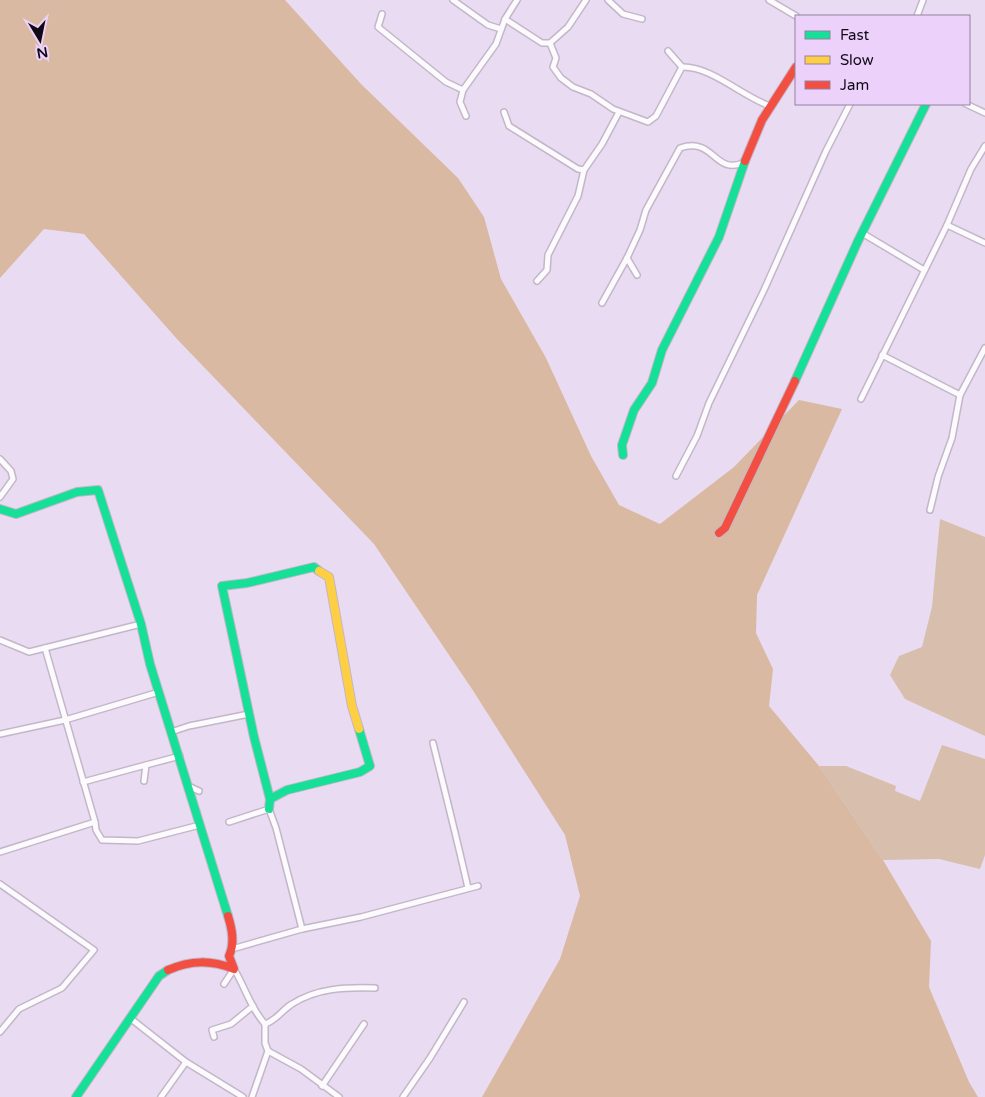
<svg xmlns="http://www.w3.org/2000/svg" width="985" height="1097" font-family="'Varela Round',sans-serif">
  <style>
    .green { fill: #d8bead }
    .forest { fill: #d9b9a1 }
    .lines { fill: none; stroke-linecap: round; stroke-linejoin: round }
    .street-casing { stroke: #c2b7c8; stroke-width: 8 }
    .fast-casing { stroke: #c2b7c8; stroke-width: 10 }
    .slow-casing { stroke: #c2b7c8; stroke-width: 10 }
    .jam-casing { stroke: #c2b7c8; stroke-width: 10 }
    .street { stroke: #fcfafd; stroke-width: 5 }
    .fast { stroke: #16e098; stroke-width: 8 }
    .slow { stroke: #ffcf43; stroke-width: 8 }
    .jam { stroke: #f24e42; stroke-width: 8 }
  </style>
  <rect width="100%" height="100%" fill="#e9dbf1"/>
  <g class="green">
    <polygon points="940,519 985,537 985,736 905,699 890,675 899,656 922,647 932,607"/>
    <polygon points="942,745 985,759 985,855 980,869 939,859 883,860 819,766 846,766 896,786 895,791 920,801"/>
  </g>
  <polygon class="forest" points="0,0 285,0 361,84 458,178 484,217 501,279 546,358 591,456 619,505 660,524 734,467 799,400 842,409 757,595 756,633 773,669 769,706 819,766 883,860 931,941 929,987 969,1082 978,1097 482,1097 560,959 580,896 565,835 472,689 374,544 177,339 84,234 44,229 0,278"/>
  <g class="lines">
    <defs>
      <g id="street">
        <polyline points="453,0 488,25 501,29"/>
        <polyline points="608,0 623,14 642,19"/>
        <polyline points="769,0 796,16"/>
        <polyline points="382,14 378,27 446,82 463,90"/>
        <polyline points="917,16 923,0"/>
        <polyline points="505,19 542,43 550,43 568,27 586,0"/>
        <polyline points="550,43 556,58 553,67 561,78 573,87 591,94 613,109 648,122 656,116 682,67"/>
        <polyline points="668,51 682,67"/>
        <path d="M682 67C711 66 743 97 770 106"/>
        <polyline points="966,104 985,113"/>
        <polyline points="504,112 509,126 578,169 584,170"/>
        <polyline points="466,116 460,102 463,90 496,44 505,19 517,0"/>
        <polyline points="947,225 985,243"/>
        <polyline points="862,233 924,270"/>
        <polyline points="627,258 637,275"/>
        <polyline points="537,281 547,270 548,255 578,196 584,170 602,144 619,112"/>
        <path d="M602 303 627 258 640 230 646 210 680 148C715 136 714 177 745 162"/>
        <polyline points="882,355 960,395 985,348"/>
        <polyline points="861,399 947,225 971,169 985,146"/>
        <polyline points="0,459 11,471 13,479 0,497"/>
        <polyline points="676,476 697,436 709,403 764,290 826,151 850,104"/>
        <polyline points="930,510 938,477 952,438 960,395"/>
        <polyline points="0,640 29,652 141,624"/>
        <polyline points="171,732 189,726 249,714"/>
        <polyline points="0,734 65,720 159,692"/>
        <path d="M433 743C445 792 457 839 468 888"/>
        <polyline points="144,781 146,765 180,756"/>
        <polyline points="83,782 146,765"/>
        <polyline points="188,786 199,791"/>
        <polyline points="95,822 96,830 102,840 138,841 196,826"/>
        <polyline points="229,822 269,809 276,828 302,929"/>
        <polyline points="0,852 95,822 45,648"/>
        <polyline points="0,884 94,950 62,988 19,1009 0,1032"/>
        <polyline points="232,949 302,929 361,917 478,886"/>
        <path d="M224 984 234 969C245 987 251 1009 265 1024V1043L268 1051 252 1097"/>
        <polyline points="130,1018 186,1062 243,1097"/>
        <path d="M265 1024C277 1020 282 1010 292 1004 317 988 346 987 375 988"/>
        <polyline points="214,1037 212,1030 231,1024 253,1006"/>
        <polyline points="268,1051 301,1069 339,1097"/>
        <polyline points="322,1086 364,1024"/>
        <polyline points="161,1097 186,1062"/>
        <polyline points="403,1097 430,1058 464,1002"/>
      </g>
      <g id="fast">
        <polyline points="795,381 858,241 926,104"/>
        <polyline points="623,455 622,445 634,410 652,383 662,350 719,237 745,161"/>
        <polyline points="0,509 16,514 77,492 98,490 141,624 150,664 228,916"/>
        <polyline points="270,799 287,790 360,772 370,766 359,729"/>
        <polyline points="269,809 270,799 254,737 222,586 247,583 314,567 319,571"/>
        <polyline points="76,1097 159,976 168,970"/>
      </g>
      <polyline id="slow" points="319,571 329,577 352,706 359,729"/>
      <g id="jam">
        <polyline points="745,161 762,120 796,67"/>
        <polyline points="719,533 725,528 795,381"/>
        <path d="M168 970C191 960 211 960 234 969L229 956C235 943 232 929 228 916"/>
      </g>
    </defs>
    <use href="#street" class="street-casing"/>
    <use href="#fast" class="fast-casing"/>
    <use href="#slow" class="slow-casing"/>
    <use href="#jam" class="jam-casing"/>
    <use href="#street" class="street"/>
    <use href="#fast" class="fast"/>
    <use href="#slow" class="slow"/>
    <use href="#jam" class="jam"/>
  </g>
  <rect x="795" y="15" width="175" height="90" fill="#ecd1fb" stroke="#9581a0"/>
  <rect x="805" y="31" width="25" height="8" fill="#16e098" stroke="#9581a0"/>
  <text x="840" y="40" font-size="15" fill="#120917">Fast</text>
  <rect x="805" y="56" width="25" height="8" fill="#ffcf43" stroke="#9581a0"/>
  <text x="840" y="65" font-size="15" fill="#120917">Slow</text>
  <rect x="805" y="81" width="25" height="8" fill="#f24e42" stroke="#9581a0"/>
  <text x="840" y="90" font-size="15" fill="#120917">Jam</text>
  <g transform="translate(40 40) rotate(170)" stroke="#ecd1fb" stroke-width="4" paint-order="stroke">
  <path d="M0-4L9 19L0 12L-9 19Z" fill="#120917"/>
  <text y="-8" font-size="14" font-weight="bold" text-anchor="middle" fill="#120917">N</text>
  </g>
</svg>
